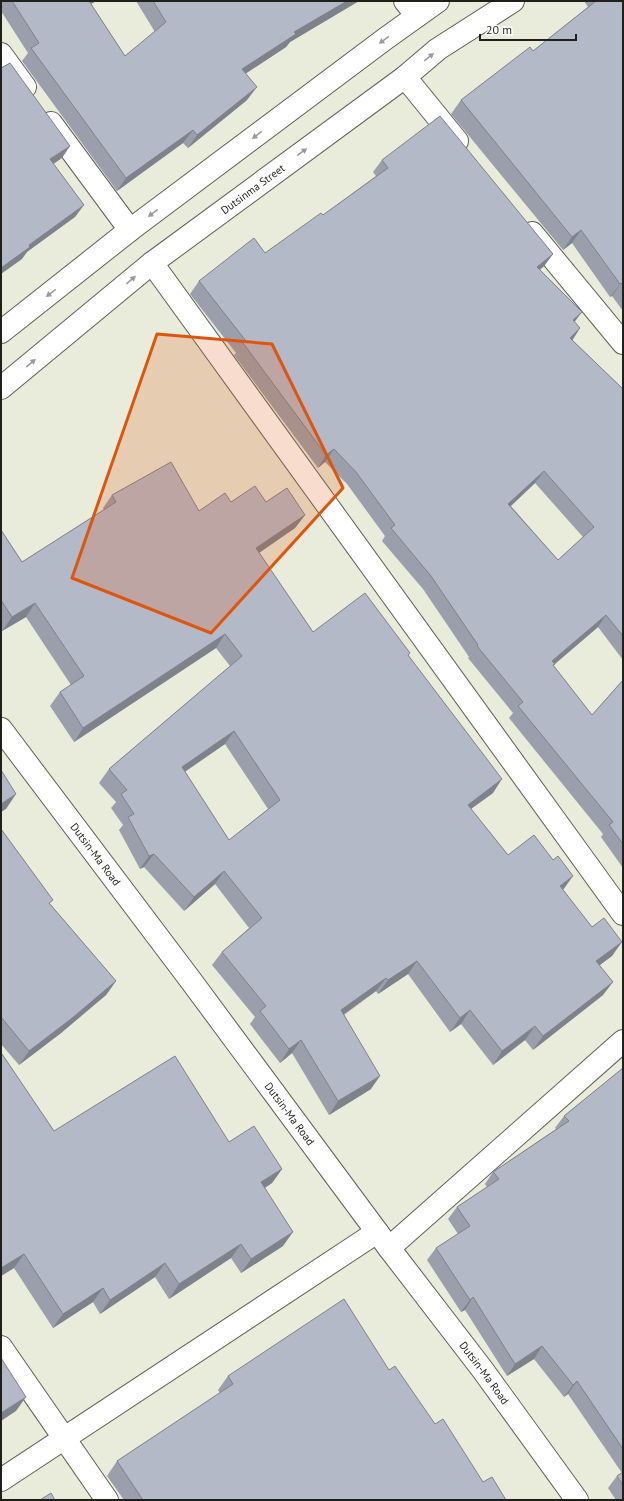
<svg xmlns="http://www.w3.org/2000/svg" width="624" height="1501" font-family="'PT Sans',sans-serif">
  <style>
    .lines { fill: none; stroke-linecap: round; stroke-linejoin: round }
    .street-casing { stroke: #5f6153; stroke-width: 24 }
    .secondary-casing { stroke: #5f6153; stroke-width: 24 }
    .street { stroke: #fff; stroke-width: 22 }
    .secondary { stroke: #fff; stroke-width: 22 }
    .wall { fill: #9b9fab; fill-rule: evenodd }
    .shaded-wall { fill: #7e828b }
    .building { fill: #b4b9c7; stroke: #7e828b; fill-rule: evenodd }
    .oneway { fill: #9a9b98 }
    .marked { fill: #de560d; fill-opacity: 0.2; stroke: #de560d; stroke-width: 3; stroke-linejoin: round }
    .labels { text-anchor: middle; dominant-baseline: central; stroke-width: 3; stroke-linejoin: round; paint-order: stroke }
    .street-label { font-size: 11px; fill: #1f201a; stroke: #fff }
  </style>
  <rect width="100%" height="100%" fill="#e9ebdb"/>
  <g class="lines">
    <defs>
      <g id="street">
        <polyline points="405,1 417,16"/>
        <polyline points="1,54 25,87"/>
        <polyline points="405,77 457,141"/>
        <polyline points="51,123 130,230"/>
        <polyline points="532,233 623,343"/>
        <polyline points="152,263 623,914"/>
        <polyline points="389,1248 623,1041"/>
        <polyline points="1,1347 107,1500"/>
        <polyline points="1,1480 377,1232"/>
      </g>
      <g id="secondary">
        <polyline points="1,332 130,230 385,39 438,1"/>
        <path id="s1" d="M1 388 152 263 405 77 438 49 513 1"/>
        <path id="s2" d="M1 729 189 978 389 1248 482 1369 577 1500"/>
      </g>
    </defs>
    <use href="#street" class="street-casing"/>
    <use href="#secondary" class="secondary-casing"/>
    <use href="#street" class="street"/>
    <use href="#secondary" class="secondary"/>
  </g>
  <g class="wall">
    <polygon points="1,1 96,1 91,4 125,56 155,32 136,1 359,1 290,42 286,47 246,73 247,100 188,148 183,143 117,191 22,61 28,53 1,11"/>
    <polygon points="584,1 623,1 623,311 612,296 610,297 572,243 563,250 451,114 461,100 533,51 588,7"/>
    <path d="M382 160 553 254 544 266 540 270 575 322 572 340 623 389V660L598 627 555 664 553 666 592 715 623 680V868L601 837 603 834 509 718 513 713 468 658 469 657 423 589 382 541 385 536 347 484 325 462 318 468 234 355 236 353 190 294 199 281 265 253 323 215 376 176 373 172ZM535 483 583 537 558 560 511 506Z"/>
    <path d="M112 495 199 511 231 502H266L305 515 295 528 259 553 313 632 410 653 408 656 493 793 471 809 508 855 563 890 612 956 600 965 603 995 533 1050 525 1040 493 1065 461 1024 450 1032 408 974 378 994 376 991 344 1015 371 1089 329 1115 292 1053 280 1063 250 1024 255 1017 212 965 222 952 249 928 215 884 184 911 144 867 140 869 119 830 123 825 111 808 116 802 99 783 109 769 230 666 216 648 74 742 50 706 60 692 71 685 26 617 2 631 1 629V530L22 562 104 510 103 508ZM225 744 268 809 229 840 185 772Z"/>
    <polygon points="1,829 50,904 116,981 106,995 61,1033 19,1065 1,1044"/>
    <polygon points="1,1055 54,1131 229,1142 282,1169 272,1183 265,1188 283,1246 241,1273 231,1258 169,1299 155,1277 100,1314 93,1302 53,1328 14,1268 1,1276"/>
    <polygon points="623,1068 623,1500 616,1500 608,1488 617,1476 622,1473 568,1394 564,1397 534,1359 507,1376 465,1310 461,1312 427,1260 436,1248 458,1234 448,1219 457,1207 487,1187 485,1184 493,1172 556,1129 555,1128 564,1116"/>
    <polygon points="389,1370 483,1482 506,1500 124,1500 107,1476 117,1461 220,1393 218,1390 228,1376"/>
  </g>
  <g class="shaded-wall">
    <polygon points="86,1 96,1 78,12"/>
    <polygon points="347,1 359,1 290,42 286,47 233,82 242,69 294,32"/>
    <polygon points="257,87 247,100 188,148 197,135"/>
    <polygon points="193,130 183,143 117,191 126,178"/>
    <polygon points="70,146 62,158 42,172 50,159"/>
    <polygon points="84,205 75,217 27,252 22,259 1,274 1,268 29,245"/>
    <polygon points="581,230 572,243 563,250 572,237"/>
    <polygon points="553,254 544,266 528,279 537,267"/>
    <polygon points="621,283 612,296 610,297 620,284"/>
    <polygon points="582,312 573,324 573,320"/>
    <polygon points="580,328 572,341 570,338"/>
    <polygon points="334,449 325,462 318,468 326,455"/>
    <polygon points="544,471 535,483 500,516 508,504"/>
    <polygon points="305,515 295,528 247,561 256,548"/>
    <polygon points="35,603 26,617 2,631 12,617"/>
    <polygon points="606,615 598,627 544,673 552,661"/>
    <polygon points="225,634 216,648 74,742 83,728"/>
    <polygon points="234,731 225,744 172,780 182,767"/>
    <polygon points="502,779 493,793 458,818 468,805"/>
    <polygon points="16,794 6,809 1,812 1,804"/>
    <polygon points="154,854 144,867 140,869 149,856"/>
    <polygon points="224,871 215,884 184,911 194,897"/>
    <polygon points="573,876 563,890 560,886"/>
    <polygon points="622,942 612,956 587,974 596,961"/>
    <polygon points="417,961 408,974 378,994 388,980"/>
    <polygon points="386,978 376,991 331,1023 341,1010"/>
    <polygon points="116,981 106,995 61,1033 19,1065 29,1051"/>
    <polygon points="613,982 603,995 533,1050 543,1036"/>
    <polygon points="470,1010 461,1024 450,1032 460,1018"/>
    <polygon points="535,1026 525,1040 493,1065 502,1051"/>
    <polygon points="301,1040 292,1053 280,1063 289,1049"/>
    <polygon points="380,1076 371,1089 329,1115 338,1101"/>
    <polygon points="282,1169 272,1183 251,1196 261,1182"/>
    <polygon points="293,1232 283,1246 241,1273 251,1259"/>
    <polygon points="241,1244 231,1258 169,1299 179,1284"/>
    <polygon points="24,1254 14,1268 1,1276 1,1268"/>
    <polygon points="165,1263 155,1277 100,1314 110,1300"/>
    <polygon points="103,1288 93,1302 53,1328 63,1314"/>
    <polygon points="473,1297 465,1310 461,1312 470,1300"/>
    <polygon points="542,1346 534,1359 507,1376 515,1364"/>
    <polygon points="577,1381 568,1394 564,1397 573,1385"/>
    <polygon points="26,1397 16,1411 1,1421 1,1413"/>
  </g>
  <g class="building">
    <polygon points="12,1 89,1 125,56 166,22 153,1 347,1 294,32 296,34 242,69 257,87 197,135 193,130 126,178 31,48 39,43"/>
    <polygon points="596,1 623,1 623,285 621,283 620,284 581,230 572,237 461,100 530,47 533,51"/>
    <polygon points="10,63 70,146 50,159 84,205 29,245 30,247 1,268 1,68"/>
    <path d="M440 116 553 254 537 267 582 312 573 320 580 328 570 338 623 389V636L606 615 552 661 555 664 553 665 592 715 623 680V844L609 825 613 822 518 706 523 702 477 646 478 645 431 576 391 528 395 525 356 472 334 449 326 455 243 343 246 341 199 281 254 238 265 253 321 213 323 215 388 168 382 160ZM544 471 594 527 558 560 508 504Z"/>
    <path d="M171 462 199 511 225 493 231 502 255 486 266 502 287 488 305 515 256 548 313 632 365 593 410 653 408 655 502 779 468 805 508 855 534 835 553 860 558 856 573 876 560 886 592 927 604 918 622 942 596 961 613 982 543 1036 535 1026 502 1051 470 1010 460 1018 417 961 388 980 386 978 341 1010 380 1076 338 1101 301 1040 289 1049 260 1011 266 1006 222 952 262 918 224 871 194 897 154 854 149 856 128 817 134 814 121 794 127 790 109 769 242 656 225 634 83 728 60 692 84 676 35 603 12 617 1 600V530L22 562 116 502 112 495ZM234 731 280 800 229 840 182 767Z"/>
    <polygon points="1,770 16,794 1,804"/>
    <polygon points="1,829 53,900 49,903 116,981 71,1019 29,1051 1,1017"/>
    <polygon points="2,1054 54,1131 175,1056 229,1142 254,1126 282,1169 261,1182 293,1232 251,1259 241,1244 179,1284 165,1263 110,1300 103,1288 63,1314 24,1254 1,1268 1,1055"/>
    <polygon points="623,1068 623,1449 577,1381 573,1385 542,1346 515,1364 473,1297 470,1300 436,1248 470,1226 457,1207 499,1179 493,1172 569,1121 564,1116"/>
    <polygon points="344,1299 389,1370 395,1366 435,1424 443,1419 483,1482 492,1477 506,1500 143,1500 117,1461 233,1384 228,1376"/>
    <polygon points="1,1358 26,1397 1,1413"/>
    <polygon points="623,1472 623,1485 617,1476"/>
    <polygon points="51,1493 55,1500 40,1500"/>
  </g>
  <defs><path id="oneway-solid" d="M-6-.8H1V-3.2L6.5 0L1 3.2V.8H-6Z"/></defs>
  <g class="oneway">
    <use href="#oneway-solid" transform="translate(384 40) rotate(144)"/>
    <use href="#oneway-solid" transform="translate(429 57) rotate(-39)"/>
    <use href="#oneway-solid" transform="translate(257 135) rotate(143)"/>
    <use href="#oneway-solid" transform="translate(302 152) rotate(-36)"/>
    <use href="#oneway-solid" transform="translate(153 213) rotate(143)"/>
    <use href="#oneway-solid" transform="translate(131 280) rotate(-40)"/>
    <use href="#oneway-solid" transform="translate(51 293) rotate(142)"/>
    <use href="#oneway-solid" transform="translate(31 363) rotate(-40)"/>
  </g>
  <path class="marked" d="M157 334 272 344 343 488 211 633 72 578Z"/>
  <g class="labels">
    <g class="street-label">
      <text stroke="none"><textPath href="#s1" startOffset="321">Dutsinma Street</textPath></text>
      <text stroke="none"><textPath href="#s2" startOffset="157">Dutsin-Ma Road</textPath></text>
      <text stroke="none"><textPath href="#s2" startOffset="481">Dutsin-Ma Road</textPath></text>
      <text stroke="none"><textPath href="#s2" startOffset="805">Dutsin-Ma Road</textPath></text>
    </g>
  </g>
  <rect width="624" height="1501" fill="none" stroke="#1f201a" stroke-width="4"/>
  <path d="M480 34v6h96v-6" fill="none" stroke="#1f201a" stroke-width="2"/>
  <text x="486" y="34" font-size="12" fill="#1f201a" stroke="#ffffff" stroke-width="3" paint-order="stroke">20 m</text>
</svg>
